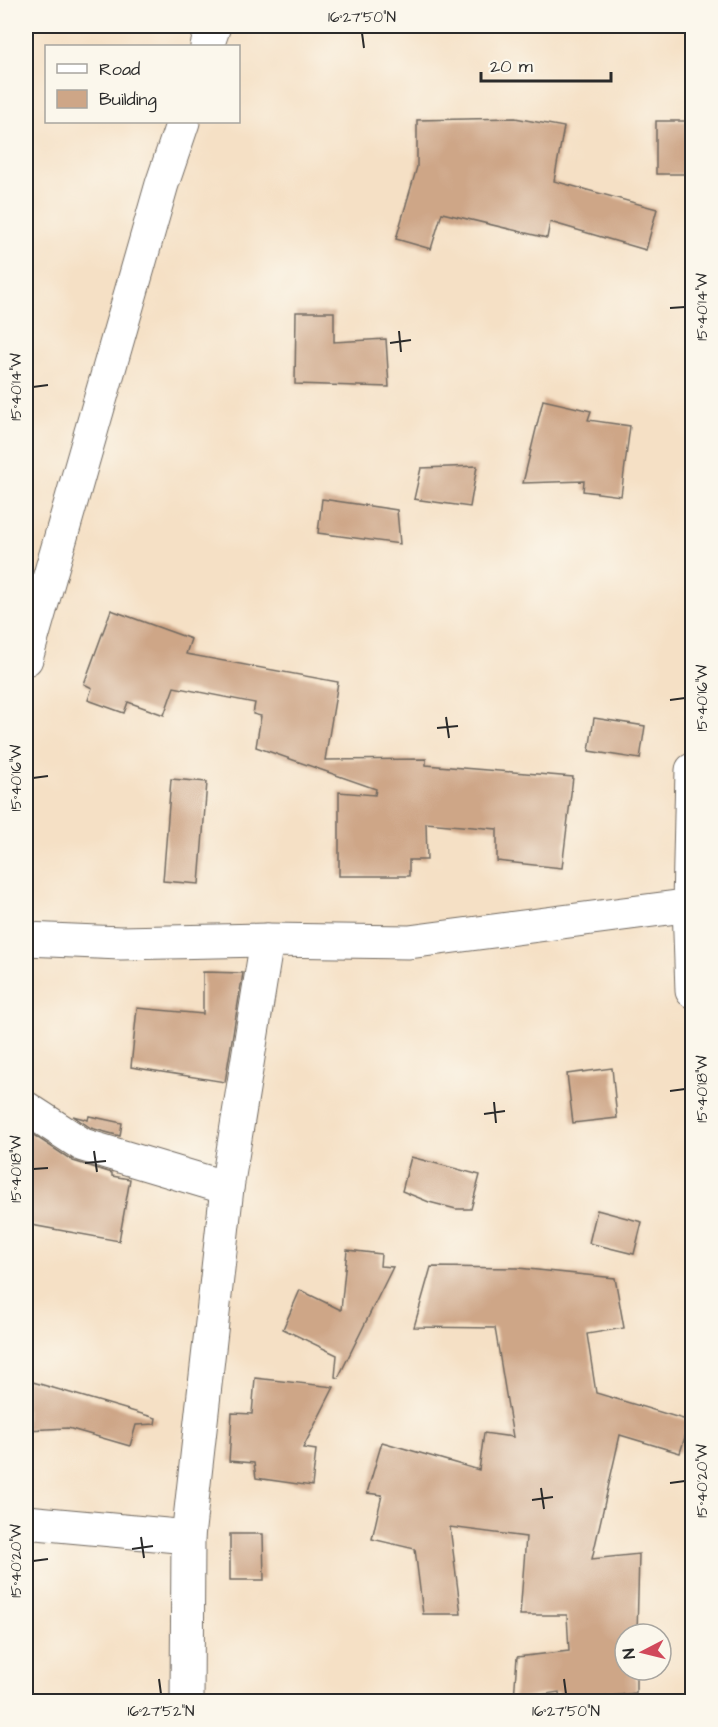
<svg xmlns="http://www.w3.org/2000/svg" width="718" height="1727" font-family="'Architects Daughter',sans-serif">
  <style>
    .building { fill: #cea687 }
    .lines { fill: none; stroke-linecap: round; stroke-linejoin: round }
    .street-casing { stroke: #726a61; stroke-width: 35 }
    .street { stroke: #fff; stroke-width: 33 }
    .ticks { fill: none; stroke: #2b2b2b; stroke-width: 2 }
    .neatline { fill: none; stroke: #2b2b2b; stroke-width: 2 }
    .ticks-label { font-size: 15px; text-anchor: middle; fill: #2b2b2b }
  </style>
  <rect width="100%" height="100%" fill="#fbf7ec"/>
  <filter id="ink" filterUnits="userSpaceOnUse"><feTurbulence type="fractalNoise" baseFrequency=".0167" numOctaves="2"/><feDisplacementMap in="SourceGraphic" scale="12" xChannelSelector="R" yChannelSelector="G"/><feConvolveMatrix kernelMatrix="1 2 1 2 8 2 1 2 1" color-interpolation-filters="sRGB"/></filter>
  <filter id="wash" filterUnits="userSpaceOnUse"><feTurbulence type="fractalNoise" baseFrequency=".008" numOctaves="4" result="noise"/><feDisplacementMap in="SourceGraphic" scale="24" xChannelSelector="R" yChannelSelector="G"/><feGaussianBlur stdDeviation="1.35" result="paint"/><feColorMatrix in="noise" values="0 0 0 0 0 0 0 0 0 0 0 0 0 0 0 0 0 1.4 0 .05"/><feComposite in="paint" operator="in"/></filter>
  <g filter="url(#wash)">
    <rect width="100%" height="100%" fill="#f5e0c5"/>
    <g id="blocks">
      <g class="building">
        <polygon points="515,118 564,127 554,181 657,209 646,250 550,222 547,238 442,213 431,249 396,239 417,167 417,120"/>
        <rect x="656" y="121" width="35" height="53"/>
        <polygon points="296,312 334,312 334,342 386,339 389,387 295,384"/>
        <polygon points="543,400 591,411 588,420 630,426 621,496 583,491 584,481 523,483"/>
        <polygon points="477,466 470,507 414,499 421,468"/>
        <polygon points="322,499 397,510 400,544 318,533"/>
        <polygon points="111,610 191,639 186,654 338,682 325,760 426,759 426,765 573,777 562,868 497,861 497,829 426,823 427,860 409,860 409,876 339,876 339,792 375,795 376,789 256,747 261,716 253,714 255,703 174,687 164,715 128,702 124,713 88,700 92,688 84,684"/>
        <polygon points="594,718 645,726 640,759 589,751"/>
        <polygon points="171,779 207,782 199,884 163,881"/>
        <polygon points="203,972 243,973 225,1082 131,1067 137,1008 203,1014"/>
        <polygon points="612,1068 617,1118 573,1123 567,1074"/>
        <polygon points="73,1116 88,1120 89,1116 122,1123 120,1136 91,1128"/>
        <polygon points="26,1130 73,1161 112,1173 112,1176 130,1179 119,1241 26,1224"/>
        <polygon points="411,1157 480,1175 471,1209 456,1209 429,1202 402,1191"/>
        <polygon points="597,1210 642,1222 634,1254 589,1243"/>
        <polygon points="347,1250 381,1254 380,1266 393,1267 338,1378 335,1377 337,1355 283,1329 300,1290 341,1310"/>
        <polygon points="431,1267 518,1268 615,1278 624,1328 587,1334 596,1393 690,1421 680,1453 620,1435 592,1559 639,1554 637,1634 625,1634 625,1670 636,1670 636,1693 570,1701 560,1701 559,1692 514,1699 517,1657 569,1651 567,1615 520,1615 526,1537 450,1527 461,1614 423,1614 415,1549 372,1539 382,1495 367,1493 382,1442 479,1470 484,1433 513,1437 495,1328 414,1327"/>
        <polygon points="255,1378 334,1387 303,1448 316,1450 312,1486 256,1478 254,1463 229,1461 232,1413 252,1414"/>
        <polygon points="26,1380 156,1418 155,1424 136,1425 130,1446 68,1428 26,1430"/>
        <polygon points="230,1534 263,1534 264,1580 230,1580"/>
      </g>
    </g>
  </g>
  <g filter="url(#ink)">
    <use href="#blocks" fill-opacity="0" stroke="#726a61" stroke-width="1.5"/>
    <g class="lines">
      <defs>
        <g id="street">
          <polyline points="207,46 214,26"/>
          <polyline points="26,659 162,184 183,122"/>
          <polyline points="692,770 689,905 692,991"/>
          <polyline points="26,939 121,943 267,940 409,942 692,905"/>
          <polyline points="26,1108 83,1145 227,1188"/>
          <polyline points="26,1522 188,1537"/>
          <polyline points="187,1702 188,1537 227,1188 267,940"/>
        </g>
      </defs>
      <use href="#street" class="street-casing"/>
      <use href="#street" class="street"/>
    </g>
  </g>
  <path class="ticks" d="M362 33 364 48M670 308 685 307M399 331 401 352M390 343 411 340M33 387 48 385M670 700 685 698M446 717 449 738M437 728 458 726M33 778 48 776M670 1091 685 1089M494 1102 496 1123M484 1114 505 1111M94 1151 97 1172M85 1163 106 1161M33 1169 48 1168M670 1483 685 1481M541 1488 544 1509M532 1500 553 1497M141 1537 144 1558M132 1549 153 1546M33 1561 48 1559M159 1679 161 1694M564 1679 566 1694"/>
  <rect width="718" height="1727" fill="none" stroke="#fbf7ec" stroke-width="66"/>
  <rect x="45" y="45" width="195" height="78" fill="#fbf7ec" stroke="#a8a59f" stroke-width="1.5"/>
  <rect x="57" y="64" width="30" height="9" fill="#ffffff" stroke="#a8a59f" stroke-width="1.5"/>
  <text x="99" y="75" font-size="18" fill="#2b2b2b">Road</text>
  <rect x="57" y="90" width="30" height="18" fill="#cea687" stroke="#a8a59f" stroke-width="1.5"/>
  <text x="99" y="105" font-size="18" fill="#2b2b2b">Building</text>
  <g transform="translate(643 1652) rotate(263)"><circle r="28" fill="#fbf7ec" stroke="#a8a59f" stroke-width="1.5"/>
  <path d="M0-4.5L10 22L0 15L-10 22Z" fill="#d1495b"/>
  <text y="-9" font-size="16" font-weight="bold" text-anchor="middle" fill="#2b2b2b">N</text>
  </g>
  <path d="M481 72v9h130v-9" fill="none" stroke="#2b2b2b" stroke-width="3"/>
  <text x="490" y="72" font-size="18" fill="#2b2b2b" stroke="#fbf7ec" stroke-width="4.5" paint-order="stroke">20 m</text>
  <rect x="33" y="33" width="652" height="1661" class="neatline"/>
  <g class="ticks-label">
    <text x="362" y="22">16°27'50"N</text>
    <text transform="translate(702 307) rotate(-90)" y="5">15°40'14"W</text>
    <text transform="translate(16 387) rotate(-90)" y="5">15°40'14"W</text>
    <text transform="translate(702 698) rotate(-90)" y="5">15°40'16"W</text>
    <text transform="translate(16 778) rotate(-90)" y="5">15°40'16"W</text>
    <text transform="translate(702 1089) rotate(-90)" y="5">15°40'18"W</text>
    <text transform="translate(16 1169) rotate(-90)" y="5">15°40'18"W</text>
    <text transform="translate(702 1481) rotate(-90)" y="5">15°40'20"W</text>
    <text transform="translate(16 1561) rotate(-90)" y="5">15°40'20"W</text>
    <text x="161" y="1716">16°27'52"N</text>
    <text x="566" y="1716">16°27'50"N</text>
  </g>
</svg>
